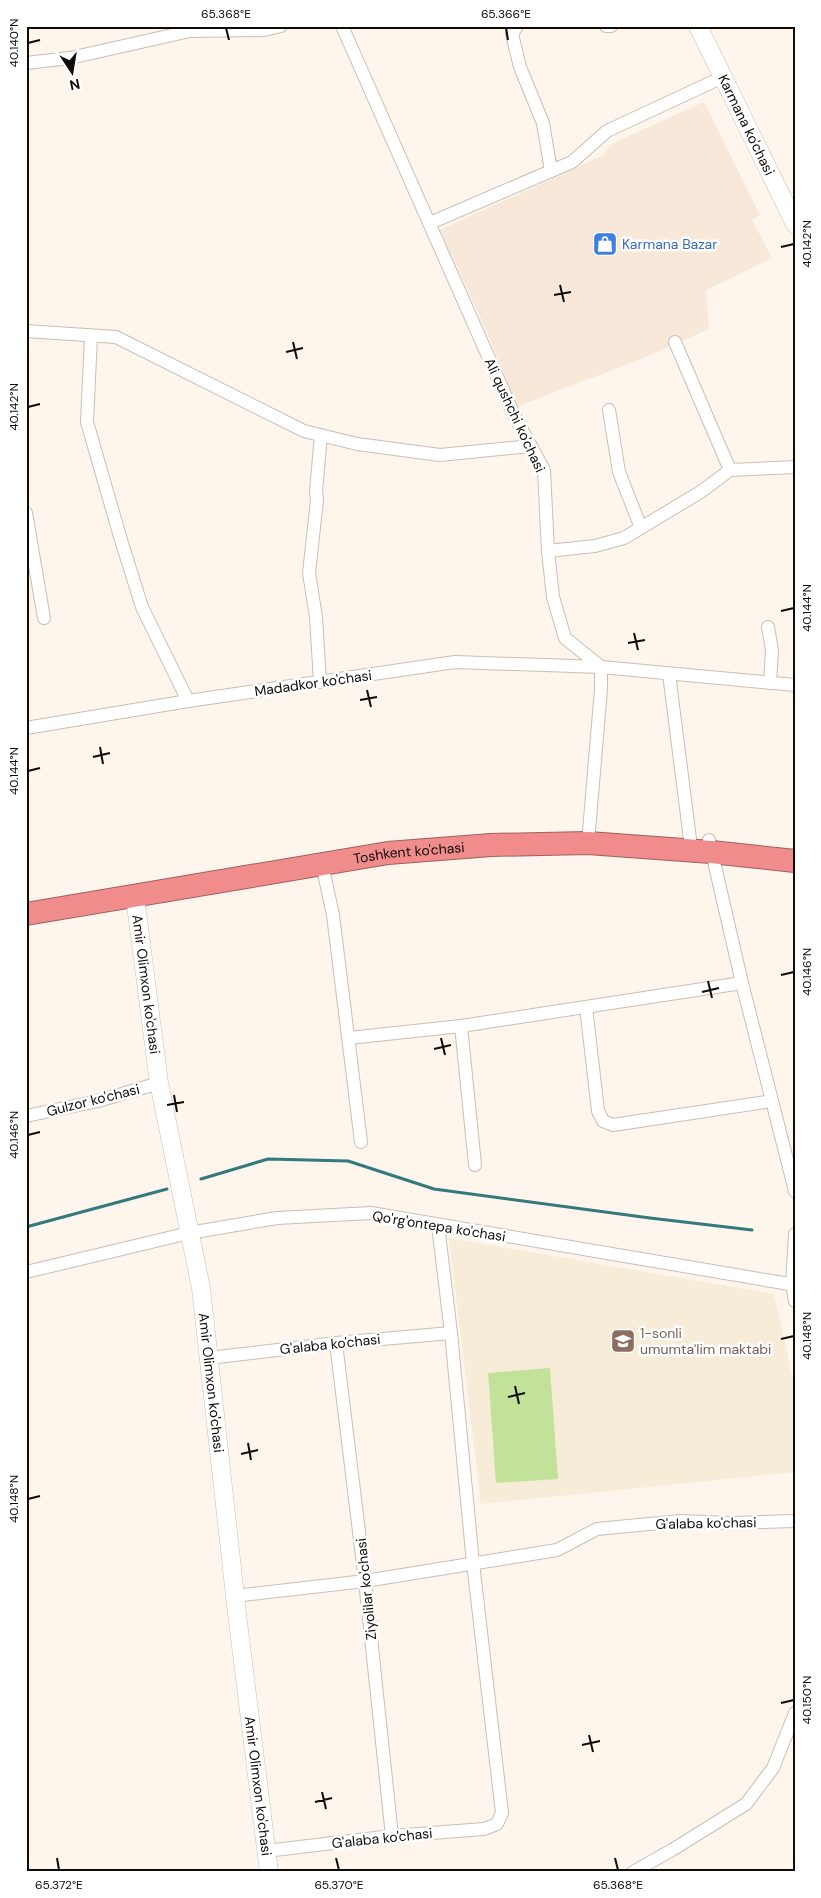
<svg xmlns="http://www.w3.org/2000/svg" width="821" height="1898" font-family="'DM Sans',sans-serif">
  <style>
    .built { fill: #f7e8d9 }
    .education { fill: #f6ecd7 }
    .pitch { fill: #c3e299 }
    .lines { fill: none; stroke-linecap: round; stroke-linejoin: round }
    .stream { stroke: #33797d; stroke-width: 3 }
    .street-casing { stroke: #c8bfb6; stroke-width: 14 }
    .secondary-casing { stroke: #c8bfb6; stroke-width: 19 }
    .highway-casing { stroke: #a25f5e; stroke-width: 24 }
    .street { stroke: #fff; stroke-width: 12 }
    .secondary { stroke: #fff; stroke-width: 18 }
    .highway { stroke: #f18c8d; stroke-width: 22 }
    .ticks { fill: none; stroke: #0e0b08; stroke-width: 2 }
    .labels { text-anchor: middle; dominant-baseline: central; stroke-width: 5; stroke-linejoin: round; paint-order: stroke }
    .street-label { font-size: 14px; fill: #0e0b08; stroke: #fff }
    .shop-label { font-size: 14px; fill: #366cbe; stroke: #fff; text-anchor: start }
    .education-label { font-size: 14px; fill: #785e54; stroke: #fff; text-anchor: start }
    .neatline { fill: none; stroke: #0e0b08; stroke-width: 2 }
    .ticks-label { font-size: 12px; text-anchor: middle; fill: #0e0b08 }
  </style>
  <rect width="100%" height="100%" fill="#fef5ec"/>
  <polygon class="built" points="704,102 760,215 752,220 772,258 706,290 709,329 641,359 516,407 487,332 440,230 604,155 609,145"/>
  <polygon class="education" points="449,1238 774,1294 795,1388 795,1472 481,1504"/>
  <polygon class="pitch" points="550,1368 558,1479 496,1483 488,1373"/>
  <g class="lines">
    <g class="stream">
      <polyline points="201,1179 268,1159 348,1161 434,1189 650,1218 752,1230"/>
      <polyline points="26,1227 167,1189"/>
    </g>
    <defs>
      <g id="street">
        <polyline points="342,26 514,415 544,470 548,551 553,597 565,638 601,667"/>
        <polyline points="517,26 512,34 520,67 543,123 551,171"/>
        <polyline points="606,26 611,26"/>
        <polyline points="26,63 70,58 190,31 264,30 281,26"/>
        <polyline points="430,223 572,162 607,131 723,77"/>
        <polyline points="26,331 116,337 304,431 357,444 440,455 531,446"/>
        <polyline points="91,336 87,422 121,540 142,607 188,701"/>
        <polyline points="675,342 730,470"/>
        <polyline points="609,410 619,472 641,528"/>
        <polyline points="26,513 44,618"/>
        <polyline points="548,551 595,546 624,538 702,491 730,470 795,467"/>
        <polyline points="768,627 772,650 770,683"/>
        <polyline points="669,674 690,839"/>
        <polyline points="320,682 316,617 309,573 317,500 316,491 321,435"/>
        <polyline points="26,728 188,701 455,662 601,667 795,685"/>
        <polyline points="709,840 742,983 795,1191"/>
        <polyline points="588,843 601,689 601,667"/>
        <polyline points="322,864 333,915 361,1142"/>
        <polyline points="586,1007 598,1111 603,1121 613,1125 772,1101"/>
        <polyline points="461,1026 475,1165"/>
        <polyline points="349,1038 461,1026 742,983"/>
        <polyline points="26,1116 98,1101 159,1083"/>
        <polyline points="795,1234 792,1285 795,1301"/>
        <polyline points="26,1272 189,1233 277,1218 371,1213 795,1285"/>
        <polyline points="336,1343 365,1581 392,1836"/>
        <polyline points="209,1358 336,1343 451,1333"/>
        <polyline points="235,1596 365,1581 557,1550 597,1529 680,1521 733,1523 795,1521"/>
        <polyline points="266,1851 392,1836 484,1829 497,1824 502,1813 473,1563 451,1333 438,1225"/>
        <polyline points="633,1872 672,1850 746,1804 773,1768 795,1713"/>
      </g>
      <g id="secondary">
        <path id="s1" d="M698 26 795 224"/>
        <path id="s2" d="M135 897 159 1083 201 1288 237 1614 269 1872"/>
      </g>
      <g id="highway">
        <path id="s3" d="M26 914 388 853 491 845 588 843 711 852 795 861"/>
      </g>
    </defs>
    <use href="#street" class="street-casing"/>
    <use href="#secondary" class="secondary-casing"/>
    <use href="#highway" class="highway-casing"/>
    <use href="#street" class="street"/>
    <use href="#secondary" class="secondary"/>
    <use href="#highway" class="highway"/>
  </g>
  <path class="ticks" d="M226 28 229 40M506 28 508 40M28 43 40 40M781 247 794 244M560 285 564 302M554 295 571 292M293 342 297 359M286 352 303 348M28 407 40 404M781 611 794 608M634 633 638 650M628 643 645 640M367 690 371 707M360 700 377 697M100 747 103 764M93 757 110 753M28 771 40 768M781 975 794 972M708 981 712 998M702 992 719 988M441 1038 445 1055M434 1049 451 1045M174 1095 177 1112M167 1105 184 1102M28 1135 40 1132M781 1339 794 1336M515 1386 519 1404M508 1397 525 1393M248 1443 251 1460M241 1454 258 1450M28 1499 40 1496M781 1703 794 1700M589 1735 593 1752M582 1745 600 1741M322 1792 326 1809M315 1802 332 1798M57 1858 59 1870M336 1858 339 1870M615 1858 618 1870"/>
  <defs>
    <symbol id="shop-square" viewBox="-11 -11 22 22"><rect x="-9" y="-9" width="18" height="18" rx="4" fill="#3f7fe0" stroke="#fff"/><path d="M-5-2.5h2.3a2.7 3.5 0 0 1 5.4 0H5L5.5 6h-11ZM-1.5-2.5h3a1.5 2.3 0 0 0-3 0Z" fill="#fff"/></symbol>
    <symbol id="school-square" viewBox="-11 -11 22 22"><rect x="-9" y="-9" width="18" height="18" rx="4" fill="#8d6e63" stroke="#fff"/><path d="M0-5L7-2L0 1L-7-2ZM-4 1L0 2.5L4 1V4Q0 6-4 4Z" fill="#fff"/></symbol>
  </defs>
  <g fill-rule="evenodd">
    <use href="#shop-square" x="591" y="230" width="28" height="28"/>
    <use href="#school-square" x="609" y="1327" width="28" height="28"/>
  </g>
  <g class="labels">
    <g class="street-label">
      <text stroke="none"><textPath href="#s1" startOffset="110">Karmana ko'chasi</textPath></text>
      <text transform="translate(515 415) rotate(65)">Ali qushchi ko'chasi</text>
      <text transform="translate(313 683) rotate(-8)">Madadkor ko'chasi</text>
      <text stroke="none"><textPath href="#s3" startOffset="388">Toshkent ko'chasi</textPath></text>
      <text stroke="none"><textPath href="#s2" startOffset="88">Amir Olimxon ko'chasi</textPath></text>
      <text transform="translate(93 1100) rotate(-14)">Gulzor ko'chasi</text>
      <text transform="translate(439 1226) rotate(9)">Qo'rg'ontepa ko'chasi</text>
      <text transform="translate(330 1344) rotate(-6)">G'alaba ko'chasi</text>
      <text stroke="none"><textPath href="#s2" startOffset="492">Amir Olimxon ko'chasi</textPath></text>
      <text transform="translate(706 1523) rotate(-1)">G'alaba ko'chasi</text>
      <text transform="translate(366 1589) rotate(-96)">Ziyolilar ko'chasi</text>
      <text stroke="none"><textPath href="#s2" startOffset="898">Amir Olimxon ko'chasi</textPath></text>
      <text transform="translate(382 1838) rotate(-6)">G'alaba ko'chasi</text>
    </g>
    <g class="shop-label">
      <text x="622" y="244">Karmana Bazar</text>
    </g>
    <g class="education-label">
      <text x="640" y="1333">1-sonli<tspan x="640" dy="16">umumta'lim maktabi</tspan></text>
    </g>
  </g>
  <rect width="821" height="1898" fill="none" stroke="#ffffff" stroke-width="55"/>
  <g transform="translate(72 72) rotate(168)" stroke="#ffffff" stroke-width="4" paint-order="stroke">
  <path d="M0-4L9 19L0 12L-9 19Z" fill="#0e0b08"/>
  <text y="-8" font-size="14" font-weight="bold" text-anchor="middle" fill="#0e0b08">N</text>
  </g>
  <rect x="28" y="28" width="766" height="1842" class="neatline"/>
  <g class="ticks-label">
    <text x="226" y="18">65.368°E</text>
    <text x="506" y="18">65.366°E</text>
    <text transform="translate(14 43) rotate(-90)" y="4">40.140°N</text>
    <text transform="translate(807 244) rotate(-90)" y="4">40.142°N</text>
    <text transform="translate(14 407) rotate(-90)" y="4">40.142°N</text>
    <text transform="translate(807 608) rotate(-90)" y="4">40.144°N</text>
    <text transform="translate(14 771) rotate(-90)" y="4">40.144°N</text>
    <text transform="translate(807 972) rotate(-90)" y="4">40.146°N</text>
    <text transform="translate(14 1135) rotate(-90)" y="4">40.146°N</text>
    <text transform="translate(807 1336) rotate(-90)" y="4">40.148°N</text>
    <text transform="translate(14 1499) rotate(-90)" y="4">40.148°N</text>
    <text transform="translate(807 1700) rotate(-90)" y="4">40.150°N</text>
    <text x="59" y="1889">65.372°E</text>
    <text x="339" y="1889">65.370°E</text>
    <text x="618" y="1889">65.368°E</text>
  </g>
</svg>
